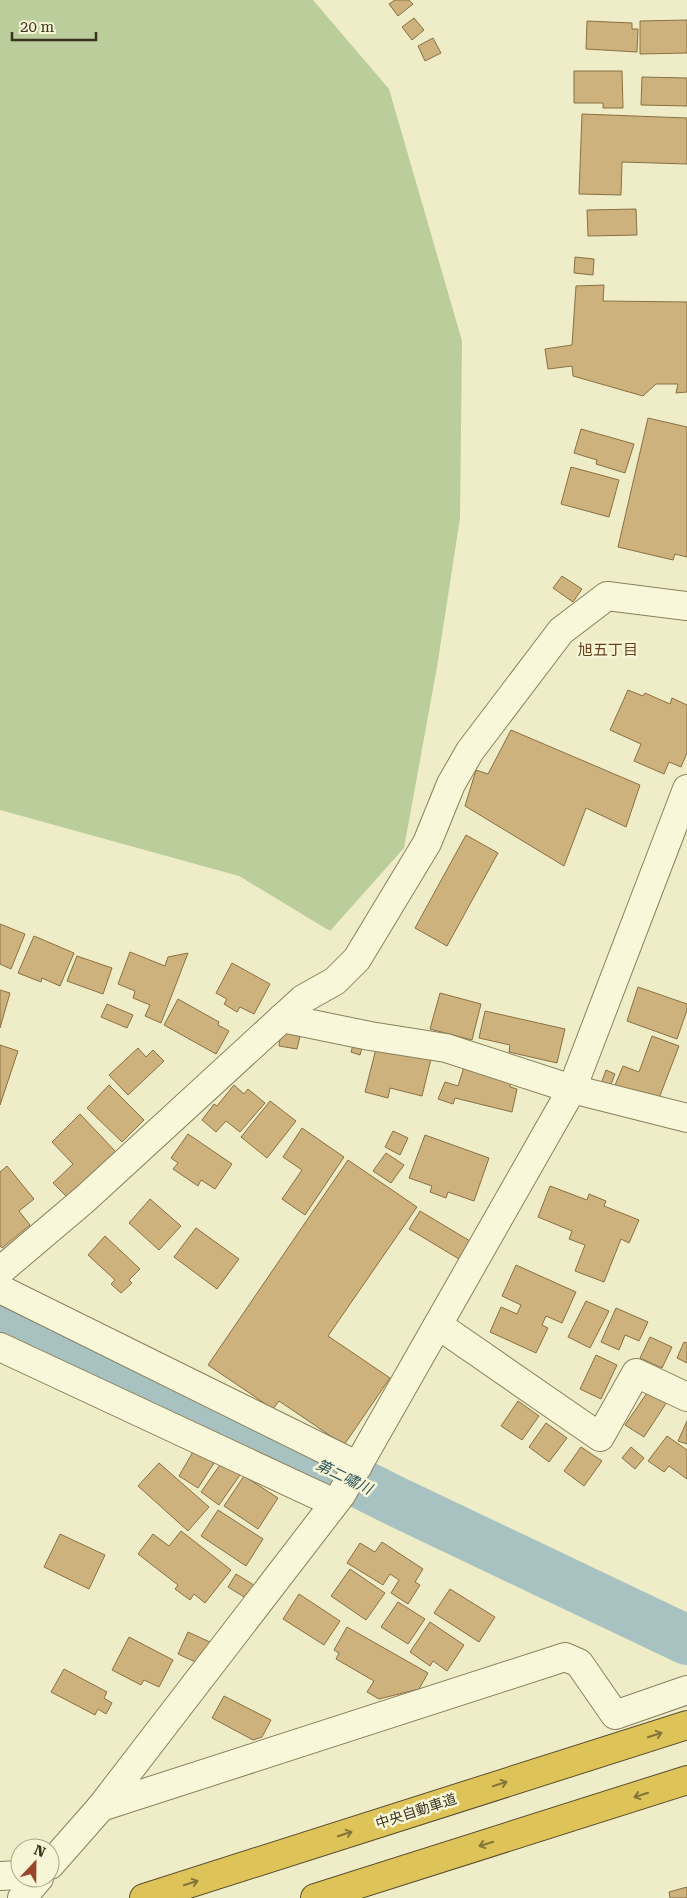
<svg xmlns="http://www.w3.org/2000/svg" width="687" height="1898" font-family="'Roboto Serif','Noto Sans JP',serif">
  <style>
    .green { fill: #bbcd9a }
    .lines { fill: none; stroke-linecap: round; stroke-linejoin: round }
    .river { stroke: #a8c2c1; stroke-width: 50 }
    .building { fill: #cdb27d; stroke: #8a7042 }
    .street-casing { stroke: #8a805c; stroke-width: 30 }
    .highway-casing { stroke: #584d30; stroke-width: 30 }
    .street { stroke: #f9f7da; stroke-width: 28 }
    .highway { stroke: #ddc358; stroke-width: 28 }
    .oneway { stroke: #847439 }
    .labels { text-anchor: middle; dominant-baseline: central; stroke-width: 5; stroke-linejoin: round; paint-order: stroke }
    .street-label { font-size: 14px; fill: #3b3320; stroke: #f6f5d6 }
    .neighbourhood-label { font-size: 15px; fill: #68401f; stroke: #f6f5d6 }
    .water-label { font-size: 15px; font-style: italic; fill: #2f535a; stroke: #f6f5d6 }
  </style>
  <rect width="100%" height="100%" fill="#efedc7"/>
  <polygon class="green" points="0,0 313,0 389,89 462,341 460,518 437,667 404,848 330,931 239,876 0,810"/>
  <g class="lines">
    <polyline class="river" points="0,1318 75,1344 254,1430 393,1500 687,1640"/>
  </g>
  <g class="building">
    <polygon points="395,0 409,0 413,4 398,16 389,4"/>
    <polygon points="414,18 424,30 412,40 402,27"/>
    <polygon points="687,20 687,53 640,54 640,21"/>
    <polygon points="587,21 632,23 632,29 638,29 637,52 586,49"/>
    <polygon points="433,38 441,53 425,61 418,46"/>
    <polygon points="574,71 622,71 623,108 603,108 603,103 574,103"/>
    <polygon points="642,77 687,78 687,106 641,105"/>
    <polygon points="582,114 687,118 687,164 622,162 621,195 579,194"/>
    <polygon points="636,209 637,235 588,236 587,210"/>
    <polygon points="575,257 594,259 593,275 574,273"/>
    <polygon points="604,285 603,301 687,302 687,392 676,393 678,384 656,384 643,396 573,376 572,366 548,369 545,349 572,345 576,286"/>
    <polygon points="648,418 687,427 687,557 675,554 673,560 618,547"/>
    <polygon points="581,429 634,444 625,473 596,464 597,460 574,453"/>
    <polygon points="571,467 619,480 609,517 561,504"/>
    <polygon points="562,576 582,589 573,602 553,588"/>
    <polygon points="628,690 643,696 645,693 670,704 672,698 687,705 687,753 681,767 669,762 664,774 634,761 641,744 610,730"/>
    <polygon points="511,730 640,785 626,827 586,808 564,866 465,806 476,770 488,774"/>
    <polygon points="466,835 498,853 447,946 415,928"/>
    <polygon points="0,924 25,934 11,969 0,964"/>
    <polygon points="34,936 74,953 60,986 42,978 41,982 18,973"/>
    <polygon points="130,952 165,966 168,957 188,953 161,1023 145,1016 150,1005 133,998 135,991 118,984"/>
    <polygon points="77,956 112,968 103,994 67,981"/>
    <polygon points="232,963 270,984 254,1014 240,1007 237,1012 224,1004 227,999 216,993"/>
    <polygon points="638,987 687,1004 687,1010 677,1039 627,1021"/>
    <polygon points="0,990 10,993 0,1028"/>
    <polygon points="440,993 481,1004 472,1040 430,1029"/>
    <polygon points="178,999 219,1022 218,1025 229,1031 216,1054 164,1025"/>
    <polygon points="107,1004 133,1015 127,1028 101,1017"/>
    <polygon points="485,1011 565,1029 557,1063 509,1052 510,1045 479,1038"/>
    <polygon points="281,1032 300,1036 297,1049 279,1046"/>
    <polygon points="652,1036 679,1046 656,1106 613,1090 623,1066 639,1072"/>
    <polygon points="354,1042 363,1044 360,1055 351,1052"/>
    <polygon points="0,1045 18,1051 0,1105"/>
    <polygon points="377,1045 431,1059 422,1096 390,1088 388,1098 365,1092"/>
    <polygon points="138,1048 146,1057 153,1050 164,1061 128,1095 109,1075"/>
    <polygon points="464,1067 511,1079 510,1087 517,1089 512,1112 455,1098 453,1104 438,1099 445,1082 458,1086"/>
    <polygon points="606,1070 615,1074 610,1087 601,1084"/>
    <polygon points="109,1085 144,1120 122,1142 87,1108"/>
    <polygon points="234,1085 244,1094 248,1089 265,1103 240,1132 226,1121 216,1132 202,1120 214,1104 217,1106"/>
    <polygon points="270,1101 296,1121 267,1158 241,1137"/>
    <polygon points="80,1114 116,1152 68,1198 53,1183 73,1164 52,1142"/>
    <polygon points="302,1128 344,1157 305,1215 282,1199 302,1170 283,1157"/>
    <polygon points="393,1131 408,1138 400,1155 385,1147"/>
    <polygon points="188,1134 232,1164 215,1189 201,1180 198,1186 173,1169 178,1163 171,1158"/>
    <polygon points="425,1135 489,1158 474,1201 448,1192 446,1198 430,1192 432,1186 409,1178"/>
    <polygon points="386,1153 404,1165 391,1183 373,1171"/>
    <polygon points="348,1160 417,1207 328,1336 390,1378 344,1445 279,1401 273,1409 208,1365"/>
    <polygon points="7,1166 34,1199 19,1211 30,1225 2,1248 0,1246 0,1172"/>
    <polygon points="550,1186 587,1200 589,1194 606,1201 604,1206 639,1220 629,1243 621,1239 604,1282 575,1271 585,1245 569,1239 572,1231 538,1217"/>
    <polygon points="150,1199 181,1226 159,1250 129,1223"/>
    <polygon points="420,1211 470,1241 459,1259 409,1229"/>
    <polygon points="196,1228 239,1259 217,1289 174,1257"/>
    <polygon points="105,1236 140,1269 129,1280 132,1283 121,1293 111,1284 115,1280 88,1255"/>
    <polygon points="516,1265 576,1292 562,1323 546,1316 542,1325 548,1328 536,1353 490,1332 501,1307 517,1314 521,1305 502,1296"/>
    <polygon points="586,1301 609,1311 590,1348 568,1337"/>
    <polygon points="616,1308 648,1322 639,1341 625,1335 619,1350 601,1342"/>
    <polygon points="650,1337 672,1347 662,1368 640,1358"/>
    <polygon points="684,1342 687,1343 687,1363 677,1358"/>
    <polygon points="596,1355 617,1365 601,1399 580,1389"/>
    <polygon points="649,1390 667,1402 644,1437 625,1425"/>
    <polygon points="518,1401 539,1416 522,1440 501,1426"/>
    <polygon points="687,1421 687,1444 678,1441"/>
    <polygon points="546,1423 567,1438 549,1462 529,1447"/>
    <polygon points="667,1436 687,1450 687,1479 669,1466 664,1472 648,1461"/>
    <polygon points="581,1447 602,1461 584,1486 564,1471"/>
    <polygon points="631,1447 644,1458 635,1469 622,1458"/>
    <polygon points="194,1450 214,1463 198,1488 179,1476"/>
    <polygon points="222,1462 240,1475 219,1505 201,1492"/>
    <polygon points="159,1463 209,1507 188,1531 138,1486"/>
    <polygon points="244,1476 278,1498 258,1529 224,1506"/>
    <polygon points="218,1510 263,1539 246,1566 201,1536"/>
    <polygon points="181,1531 231,1570 205,1603 194,1594 190,1600 175,1589 178,1585 138,1554 153,1534 169,1546"/>
    <polygon points="60,1534 105,1555 89,1589 44,1567"/>
    <polygon points="382,1542 423,1569 415,1582 420,1585 408,1604 391,1593 399,1580 390,1574 383,1585 347,1563 360,1543 375,1552"/>
    <polygon points="350,1569 385,1593 366,1620 331,1596"/>
    <polygon points="236,1574 257,1587 249,1600 228,1587"/>
    <polygon points="450,1589 495,1617 479,1642 434,1613"/>
    <polygon points="299,1594 340,1621 324,1645 283,1619"/>
    <polygon points="398,1602 425,1619 408,1644 381,1627"/>
    <polygon points="430,1622 464,1645 447,1671 433,1661 430,1666 410,1652"/>
    <polygon points="347,1627 428,1673 419,1689 379,1699 367,1692 374,1681 336,1659 339,1653 334,1650"/>
    <polygon points="188,1632 212,1643 202,1665 178,1654"/>
    <polygon points="129,1637 173,1660 159,1687 144,1680 141,1685 112,1670"/>
    <polygon points="64,1669 107,1692 104,1698 112,1703 106,1714 98,1709 95,1715 51,1692"/>
    <polygon points="224,1696 271,1720 262,1737 253,1740 212,1718"/>
    <polygon points="687,1887 687,1898 670,1898 669,1892"/>
  </g>
  <g class="lines">
    <defs>
      <g id="street">
        <polyline points="282,1018 370,1036 446,1048 572,1089 687,1118"/>
        <polyline points="0,1271 85,1199 303,999 335,981 357,959 427,843 451,784 470,751 561,631 607,596 687,606"/>
        <polyline points="0,1289 358,1466"/>
        <polyline points="438,1325 600,1437 636,1373 687,1397"/>
        <polyline points="0,1347 334,1503"/>
        <polyline points="101,1807 565,1657 579,1663 615,1715 687,1690"/>
        <polyline points="50,1865 101,1807 341,1495 572,1089 687,789"/>
        <polyline points="0,1876 20,1875"/>
        <polyline points="22,1898 39,1878"/>
      </g>
      <g id="highway">
        <polyline points="144,1898 687,1725"/>
        <polyline points="315,1898 687,1780"/>
      </g>
    </defs>
    <use href="#street" class="street-casing"/>
    <use href="#highway" class="highway-casing"/>
    <use href="#street" class="street"/>
    <use href="#highway" class="highway"/>
  </g>
  <defs><path id="oneway-shaft" d="M-6 0H5M1.5-3L5.5 0L1.5 3" fill="none" stroke-width="1.6" stroke-linecap="round" stroke-linejoin="round" transform="scale(1.25)"/></defs>
  <g class="oneway">
    <use href="#oneway-shaft" transform="translate(655 1735) rotate(-18)"/>
    <use href="#oneway-shaft" transform="translate(500 1784) rotate(-18)"/>
    <use href="#oneway-shaft" transform="translate(641 1795) rotate(162)"/>
    <use href="#oneway-shaft" transform="translate(345 1834) rotate(-18)"/>
    <use href="#oneway-shaft" transform="translate(486 1844) rotate(162)"/>
    <use href="#oneway-shaft" transform="translate(191 1883) rotate(-18)"/>
  </g>
  <g class="labels">
    <g class="street-label">
      <text transform="translate(416 1811) rotate(-18)">中央自動車道</text>
    </g>
    <g class="neighbourhood-label">
      <text x="608" y="650">旭五丁目</text>
    </g>
    <g class="water-label">
      <text transform="translate(344 1477) rotate(26)">第二嘯川</text>
    </g>
  </g>
  <g transform="translate(35 1863) rotate(22)"><circle r="24" fill="#f6f5d6" stroke="#aba78d"/>
  <path d="M0-4L9 19L0 12L-9 19Z" fill="#9a462c"/>
  <text y="-8" font-size="14" font-weight="bold" text-anchor="middle" fill="#3b3320">N</text>
  </g>
  <path d="M12 32v8h84v-8" fill="none" stroke="#3b3320" stroke-width="2.5"/>
  <text x="20" y="32" font-size="15" fill="#3b3320" stroke="#f6f5d6" stroke-width="4" paint-order="stroke">20 m</text>
</svg>
